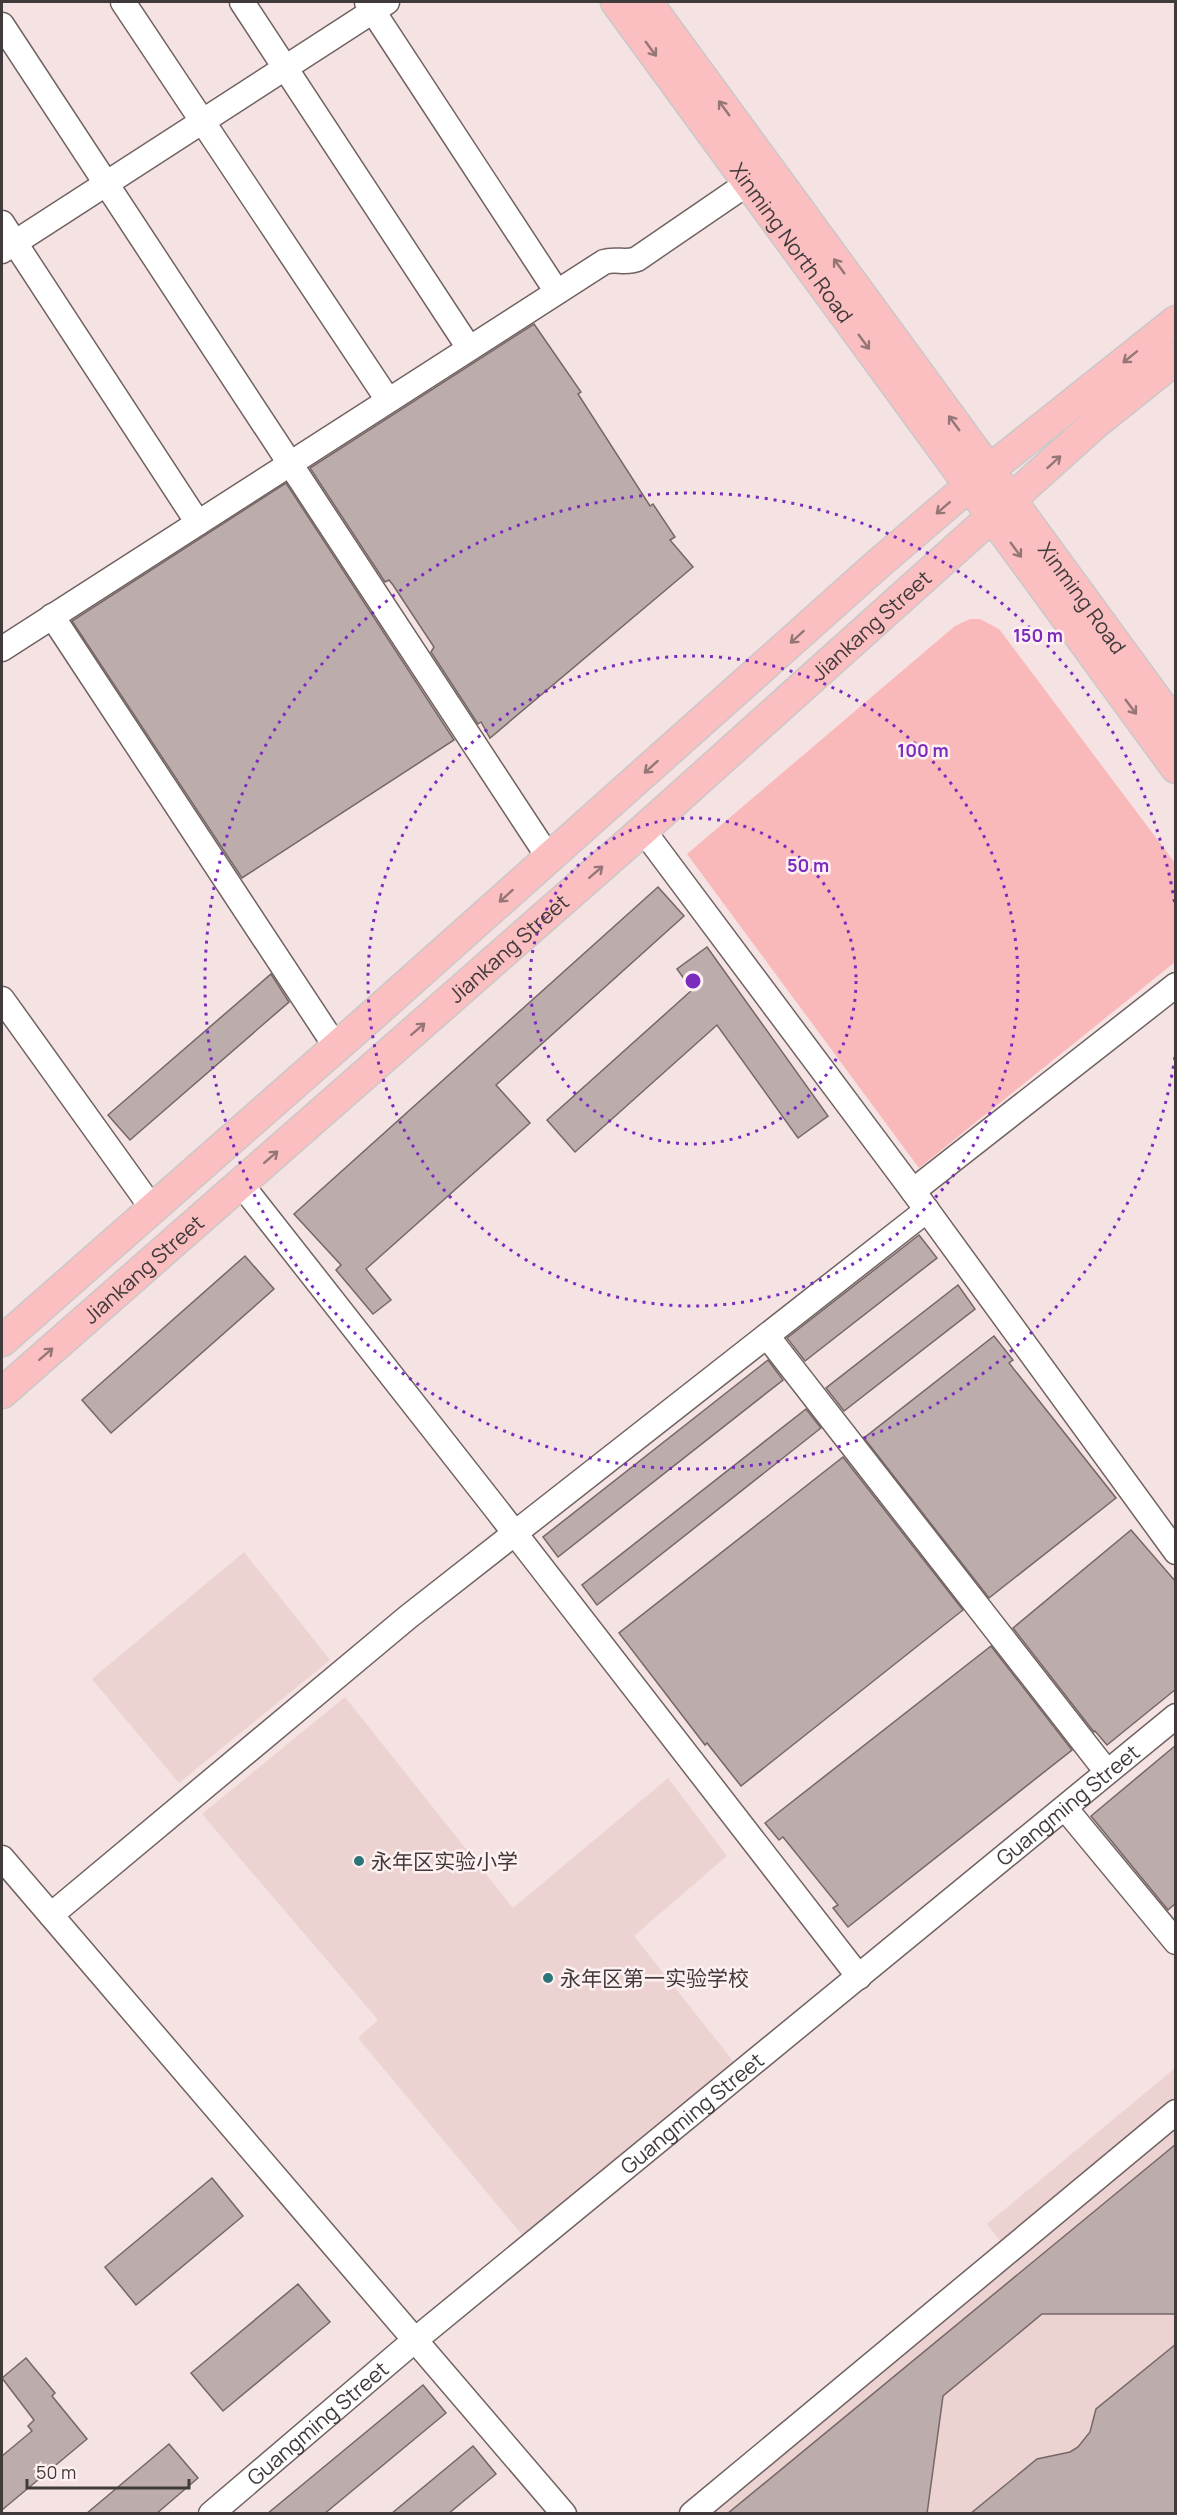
<svg xmlns="http://www.w3.org/2000/svg" width="1177" height="2515" font-family="Manrope,'Noto Sans SC',sans-serif">
  <style>
    .built { fill: #ecd3d2 }
    .green { fill: #f9b8b9 }
    .building { fill: #bdacac; stroke: #766767; stroke-width: 1.5 }
    .lines { fill: none; stroke-linecap: round; stroke-linejoin: round }
    .minor-casing { stroke: #716262; stroke-width: 27 }
    .major-casing { stroke: #cac8c8; stroke-width: 33 }
    .minor { stroke: #fff; stroke-width: 24 }
    .major { stroke: #fbbfc1; stroke-width: 30 }
    .oneway { stroke: #947677 }
    .ring { fill: none; stroke: #7b2cbf; stroke-width: 3; stroke-dasharray: 3 6 }
    .poi-dot { fill: #2b7578; stroke: #fff1f1; stroke-width: 2 }
    .labels { text-anchor: middle; dominant-baseline: central; stroke-width: 5; stroke-linejoin: round; paint-order: stroke }
    .street-label { font-size: 21px; fill: #403a3a; stroke: #fff1f1 }
    .poi-label { font-size: 21px; fill: #403a3a; stroke: #fff1f1; text-anchor: start }
    .centre { fill: #7b2cbf; stroke: #fff1f1; stroke-width: 3 }
    .ring-label { font-size: 18px; text-anchor: middle; font-weight: bold; fill: #7b2cbf; stroke: #fff1f1; stroke-width: 5; stroke-linejoin: round; paint-order: stroke }
  </style>
  <rect width="100%" height="100%" fill="#f4e3e2"/>
  <g class="built">
    <polygon points="244,1552 330,1660 179,1783 92,1679"/>
    <polygon points="345,1697 513,1908 668,1778 727,1856 634,1936 737,2066 524,2237 358,2038 378,2020 202,1814"/>
    <polygon points="1175,2068 1175,2513 674,2514 1001,2242 987,2224"/>
  </g>
  <polygon class="green" points="970,619 980,619 999,629 1175,863 1175,962 919,1168 687,854 955,626"/>
  <g class="building">
    <polygon points="534,324 581,392 578,394 650,506 653,504 675,537 670,540 693,567 490,738 481,722 478,724 431,652 434,647 393,585 389,580 385,582 310,468"/>
    <polygon points="286,483 454,740 242,878 72,621"/>
    <polygon points="658,887 684,916 496,1085 530,1123 366,1269 391,1300 373,1314 336,1270 341,1265 294,1214"/>
    <polygon points="707,947 828,1116 798,1138 717,1025 575,1152 547,1120 692,990 677,969"/>
    <polygon points="271,974 289,1002 130,1140 108,1115"/>
    <polygon points="919,1235 937,1258 805,1361 787,1338"/>
    <polygon points="245,1256 274,1289 111,1433 82,1400"/>
    <polygon points="958,1285 975,1309 844,1411 826,1388"/>
    <polygon points="994,1336 1013,1360 1009,1363 1116,1498 989,1598 864,1438"/>
    <polygon points="768,1360 783,1380 558,1557 543,1537"/>
    <polygon points="806,1409 821,1428 597,1605 582,1585"/>
    <polygon points="843,1457 963,1610 741,1786 707,1743 705,1745 619,1633"/>
    <polygon points="1131,1530 1176,1582 1176,1689 1107,1745 1095,1731 1094,1732 1013,1628"/>
    <polygon points="991,1646 1072,1750 848,1927 833,1908 838,1905 783,1837 779,1840 765,1823"/>
    <polygon points="1176,1745 1176,1903 1168,1910 1091,1816"/>
    <polygon points="1176,2144 1176,2314 1042,2314 943,2396 927,2514 727,2514"/>
    <polygon points="212,2178 243,2216 136,2305 105,2267"/>
    <polygon points="298,2284 330,2322 223,2411 191,2373"/>
    <polygon points="1176,2344 1176,2514 970,2514 1037,2459 1070,2452 1078,2447 1090,2432 1096,2409"/>
    <polygon points="26,2358 55,2393 52,2396 87,2439 2,2510 2,2456 32,2431 28,2426 34,2420 2,2378"/>
    <polygon points="423,2385 446,2413 324,2514 267,2514"/>
    <polygon points="169,2444 198,2478 156,2514 86,2514"/>
    <polygon points="473,2446 496,2474 448,2514 391,2514"/>
  </g>
  <g class="lines">
    <defs>
      <g id="minor">
        <polyline points="123,2 388,400"/>
        <polyline points="242,2 469,348"/>
        <polyline points="367,2 557,292"/>
        <polyline points="2,25 549,858"/>
        <polyline points="2,223 198,523"/>
        <polyline points="2,251 387,2"/>
        <polyline points="52,616 336,1047"/>
        <path d="M2 649 604 262C616 258 625 264 637 259L748 183"/>
        <polyline points="643,830 913,1191 1176,1552"/>
        <polyline points="2,999 152,1208"/>
        <polyline points="241,1184 493,1505 859,1977"/>
        <polyline points="913,1191 1176,985"/>
        <polyline points="767,1336 1107,1772"/>
        <polyline points="1065,1808 1176,1942"/>
        <polyline points="2,1858 564,2514"/>
        <polyline points="51,1915 408,1617 927,1210"/>
        <path id="s1" d="M211 2514 415 2340 1176 1716"/>
        <polyline points="692,2514 1176,2112"/>
      </g>
      <g id="major">
        <path id="s2" d="M616 2 1176 768"/>
        <path id="s3" d="M647 2 1176 726"/>
        <polyline points="2,1341 375,1013 878,564 969,486 1176,321"/>
        <path id="s4" d="M2 1393 643 830 1097 422 1176 359"/>
      </g>
    </defs>
    <use href="#minor" class="minor-casing"/>
    <use href="#major" class="major-casing"/>
    <use href="#minor" class="minor"/>
    <use href="#major" class="major"/>
  </g>
  <defs><path id="oneway-shaft" d="M-6 0H5M1.5-3L5.5 0L1.5 3" fill="none" stroke-width="1.6" stroke-linecap="round" stroke-linejoin="round" transform="scale(1.5)"/></defs>
  <g class="oneway">
    <use href="#oneway-shaft" transform="translate(651 49) rotate(54)"/>
    <use href="#oneway-shaft" transform="translate(724 108) rotate(-126)"/>
    <use href="#oneway-shaft" transform="translate(839 266) rotate(-126)"/>
    <use href="#oneway-shaft" transform="translate(864 342) rotate(54)"/>
    <use href="#oneway-shaft" transform="translate(1130 357) rotate(141)"/>
    <use href="#oneway-shaft" transform="translate(954 423) rotate(-126)"/>
    <use href="#oneway-shaft" transform="translate(1054 462) rotate(-42)"/>
    <use href="#oneway-shaft" transform="translate(943 508) rotate(139)"/>
    <use href="#oneway-shaft" transform="translate(1016 550) rotate(54)"/>
    <use href="#oneway-shaft" transform="translate(797 637) rotate(138)"/>
    <use href="#oneway-shaft" transform="translate(1131 707) rotate(53)"/>
    <use href="#oneway-shaft" transform="translate(651 767) rotate(138)"/>
    <use href="#oneway-shaft" transform="translate(596 872) rotate(-41)"/>
    <use href="#oneway-shaft" transform="translate(506 896) rotate(138)"/>
    <use href="#oneway-shaft" transform="translate(418 1029) rotate(-41)"/>
    <use href="#oneway-shaft" transform="translate(271 1157) rotate(-41)"/>
    <use href="#oneway-shaft" transform="translate(46 1354) rotate(-41)"/>
  </g>
  <g class="ring">
    <circle cx="693" cy="981" r="163"/>
    <circle cx="693" cy="981" r="325"/>
    <path d="M1175 1057A488 488 0 1 1 1175 905"/>
  </g>
  <g class="poi-dot">
    <circle cx="359" cy="1861" r="6"/>
    <circle cx="548" cy="1978" r="6"/>
  </g>
  <g class="labels">
    <g class="street-label">
      <text stroke="none"><textPath href="#s2" startOffset="298">Xinming North Road</textPath></text>
      <text stroke="none"><textPath href="#s3" startOffset="738">Xinming Road</textPath></text>
      <text stroke="none"><textPath href="#s4" startOffset="1160">Jiankang Street</textPath></text>
      <text stroke="none"><textPath href="#s4" startOffset="674">Jiankang Street</textPath></text>
      <text stroke="none"><textPath href="#s4" startOffset="188">Jiankang Street</textPath></text>
      <text stroke="none"><textPath href="#s1" startOffset="1112">Guangming Street</textPath></text>
      <text stroke="none"><textPath href="#s1" startOffset="626">Guangming Street</textPath></text>
      <text stroke="none"><textPath href="#s1" startOffset="140">Guangming Street</textPath></text>
    </g>
    <g class="poi-label">
      <text x="371" y="1861">永年区实验小学</text>
      <text x="560" y="1978">永年区第一实验学校</text>
    </g>
  </g>
  <circle cx="693" cy="981" r="9" class="centre"/>
  <g class="ring-label">
    <text x="1038" y="642">150 m</text>
    <text x="923" y="757">100 m</text>
    <text x="808" y="872">50 m</text>
  </g>
  <rect width="1177" height="2515" fill="none" stroke="#403a3a" stroke-width="6"/>
  <path d="M27 2479v9h162v-9" fill="none" stroke="#403a3a" stroke-width="3"/>
  <text x="36" y="2479" font-size="18" fill="#403a3a" stroke="#fff1f1" stroke-width="4.5" paint-order="stroke">50 m</text>
</svg>
